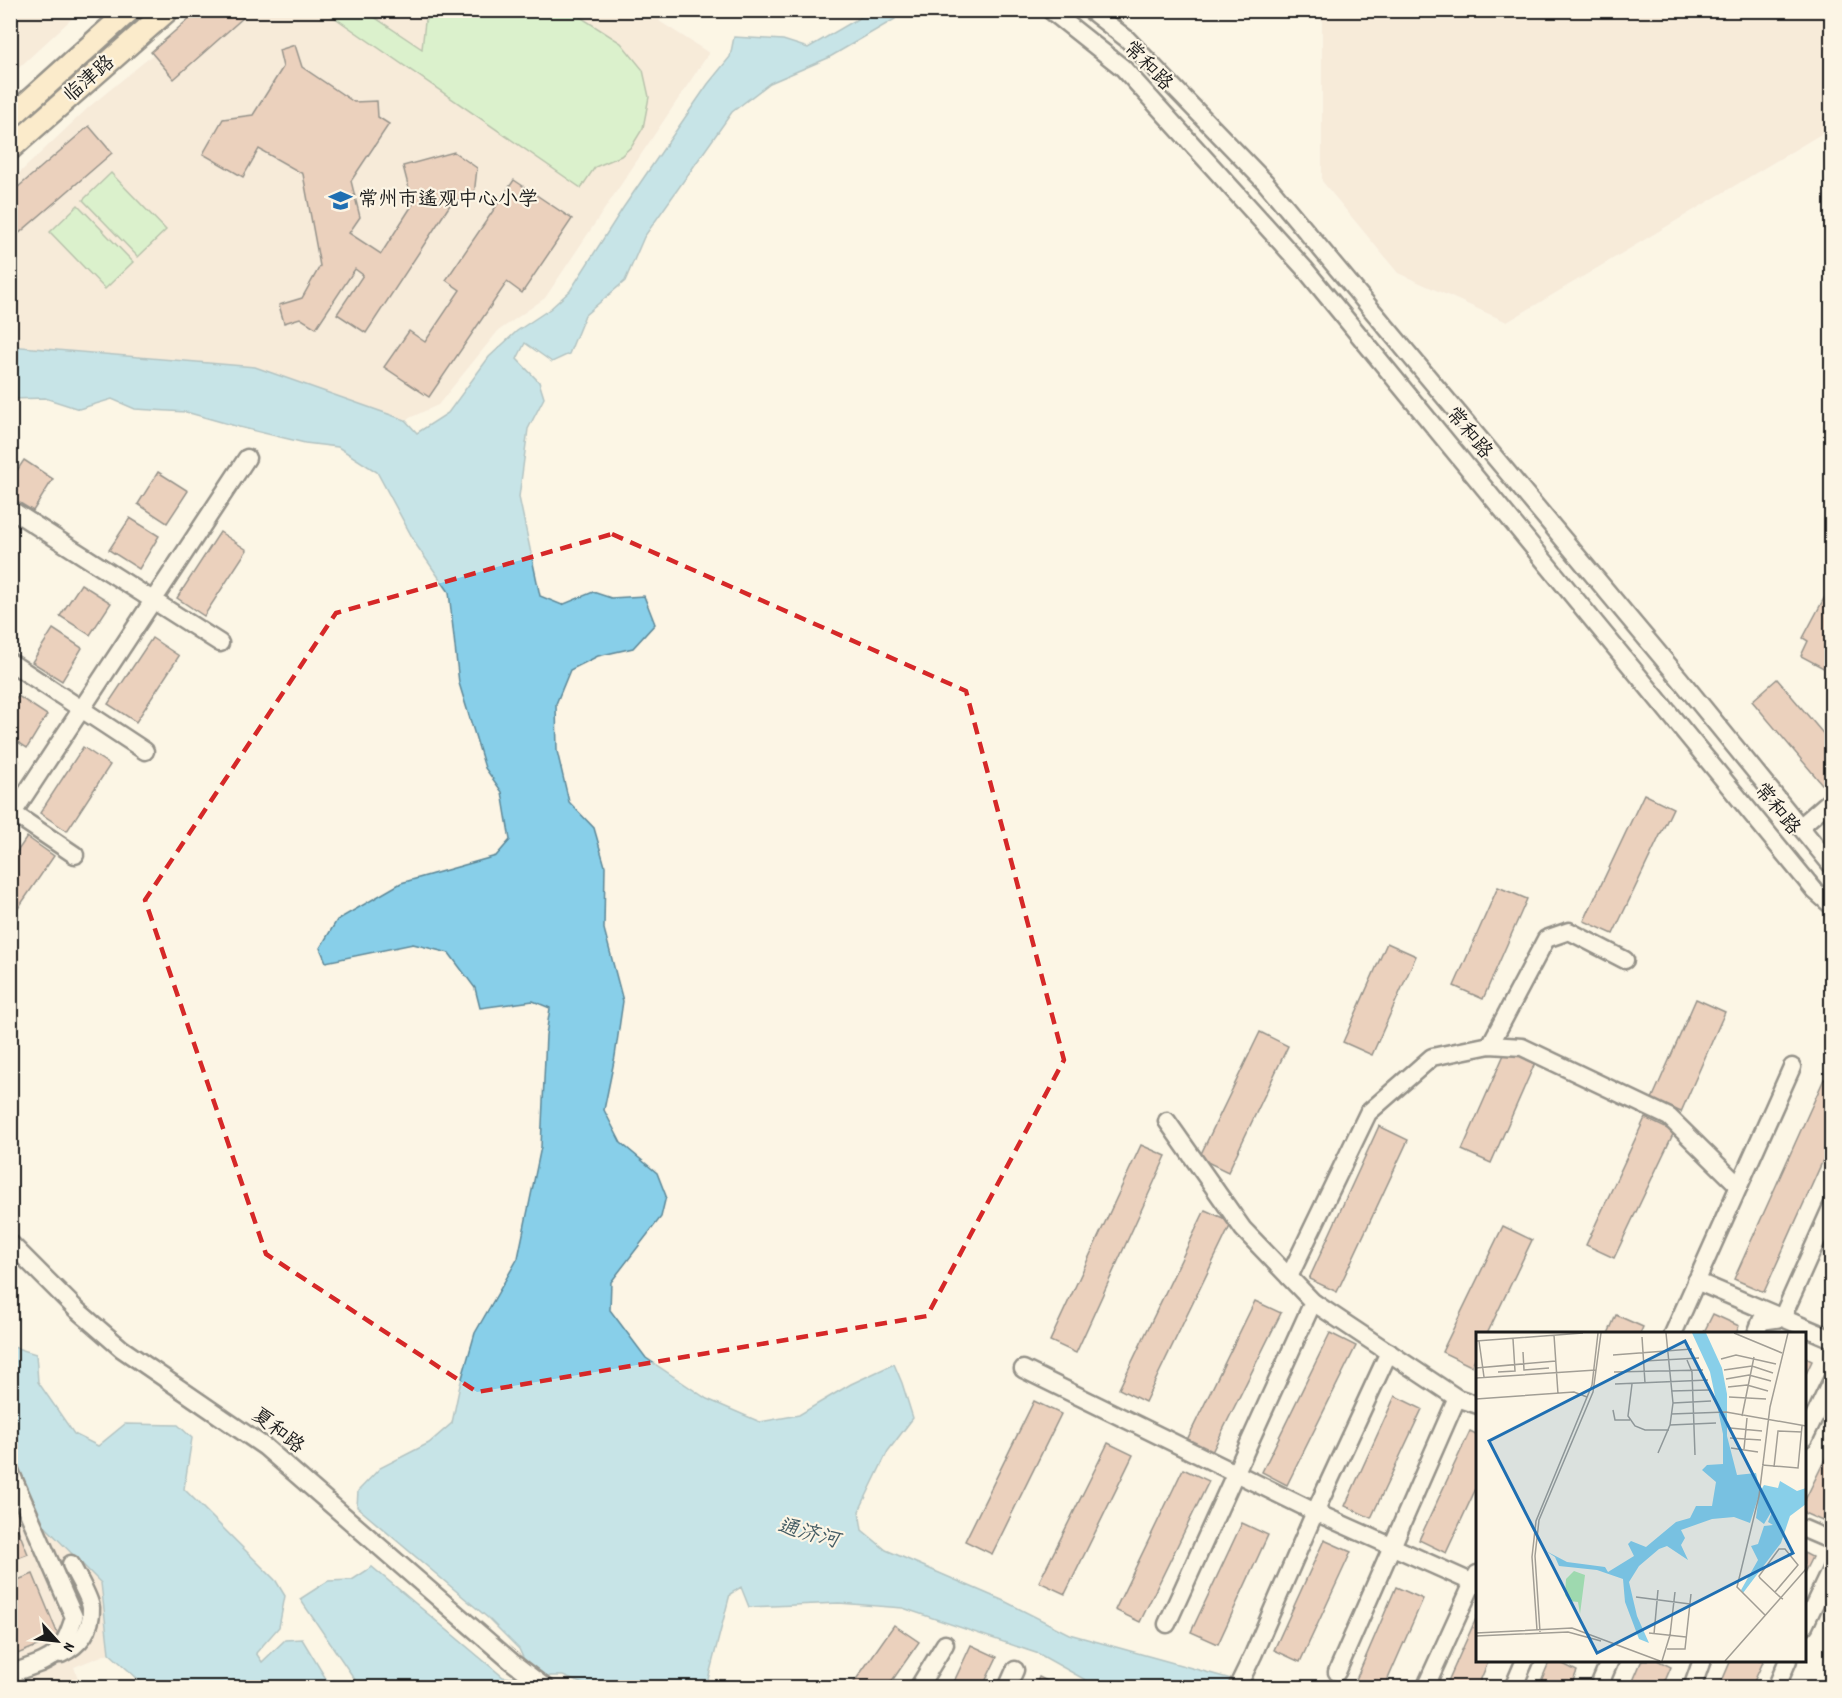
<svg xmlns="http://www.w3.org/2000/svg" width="1842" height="1698" font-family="Dekko,'LXGW WenKai TC',sans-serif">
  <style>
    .built { fill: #f1ddcb }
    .green { fill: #b4ecae; stroke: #688465; stroke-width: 1.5 }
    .water { fill: #88cfe9; stroke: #5d8797; stroke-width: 1.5 }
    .building { fill: #d8a48d; stroke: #1c1c1c; stroke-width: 1.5 }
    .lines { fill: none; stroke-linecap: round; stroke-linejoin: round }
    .minor-casing { stroke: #1c1c1c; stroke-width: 21 }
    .major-casing { stroke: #1c1c1c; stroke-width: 26 }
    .minor { stroke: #fcf5e5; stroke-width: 16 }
    .major { stroke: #faddab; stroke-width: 21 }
    .marked { fill: none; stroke: #d62828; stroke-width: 4.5; stroke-dasharray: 12 8; stroke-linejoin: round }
    .labels { text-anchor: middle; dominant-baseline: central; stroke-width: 4.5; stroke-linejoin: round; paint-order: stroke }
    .street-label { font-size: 20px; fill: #1c1c1c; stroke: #fcf5e5 }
    .poi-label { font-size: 20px; fill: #1c1c1c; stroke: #fcf5e5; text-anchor: start }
    .water-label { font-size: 21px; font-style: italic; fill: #425b64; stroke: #fcf5e5 }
    .inset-road { fill: none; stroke: #a29e95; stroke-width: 1.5 }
    .view { fill: #1f6fb2; fill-opacity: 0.15; stroke: #1f6fb2; stroke-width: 3 }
    .inset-edge { fill: none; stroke: #1c1c1c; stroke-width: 3 }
  </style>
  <rect width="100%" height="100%" fill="#fcf5e5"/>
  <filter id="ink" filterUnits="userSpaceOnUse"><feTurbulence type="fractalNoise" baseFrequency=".0167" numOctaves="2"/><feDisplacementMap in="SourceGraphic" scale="12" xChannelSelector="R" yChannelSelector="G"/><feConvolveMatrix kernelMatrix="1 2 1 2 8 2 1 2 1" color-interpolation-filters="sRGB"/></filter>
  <g filter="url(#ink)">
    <g class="built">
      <polygon points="11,10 80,10 80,11 11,75"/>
      <polygon points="201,11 678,11 659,21 709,53 545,298 498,331 438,405 405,420 255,367 11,346 11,181 89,107 149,58"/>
      <polygon points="1322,11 1831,11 1831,128 1507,322 1398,273 1322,181"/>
      <polygon points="10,1484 22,1503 101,1583 109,1653 74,1667 81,1687 11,1687"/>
    </g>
    <g class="green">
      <polygon points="330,11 365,11 422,49 425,22 431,11 571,11 621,43 643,70 649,97 643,128 632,146 621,156 595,167 581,188 328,13"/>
      <polygon points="111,173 166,230 138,257 83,200"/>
      <polygon points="78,205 133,262 105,289 50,232"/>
    </g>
    <g class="water">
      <polygon points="871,11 890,11 895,19 828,58 770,83 732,112 644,237 625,281 585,315 569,354 552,362 525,343 517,359 539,382 544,398 528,429 519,497 540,596 562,605 593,592 611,598 644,596 655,624 633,648 598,656 570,670 556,704 557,751 569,802 594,828 605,866 604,929 623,1001 615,1056 604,1110 621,1143 657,1173 666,1196 661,1217 611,1282 610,1310 646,1358 707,1399 760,1422 799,1415 851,1384 894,1364 902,1383 913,1418 888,1451 859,1511 862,1530 886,1550 1004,1601 1069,1634 1260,1687 1098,1687 1039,1654 903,1608 839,1603 749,1607 741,1587 730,1594 706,1687 590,1687 563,1676 550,1676 538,1687 360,1687 300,1599 328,1581 352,1580 372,1567 503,1677 512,1678 520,1674 526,1664 519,1649 488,1618 357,1507 358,1491 380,1468 429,1443 452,1423 460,1385 475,1333 518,1258 541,1147 546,1035 550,1008 533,1001 480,1008 475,988 449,953 413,944 326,962 320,948 337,920 401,883 496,856 510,840 502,792 485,768 459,683 449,592 417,546 377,472 338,447 305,443 239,427 186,412 135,409 112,399 79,409 45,398 11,399 10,346 255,367 405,420 417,433 448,413 489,357 517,331 550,309 570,291 623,208 708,84 730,57 734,37 783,40 808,48"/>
      <polygon points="10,1346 36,1354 38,1382 74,1434 98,1446 125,1424 178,1425 192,1438 184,1489 276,1581 285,1596 279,1627 256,1653 262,1662 285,1640 302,1639 331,1687 147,1687 109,1653 101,1583 22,1503 11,1484"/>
    </g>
    <g class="building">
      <polygon points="199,10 238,10 244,17 174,79 151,52"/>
      <polygon points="295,45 302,67 354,102 377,101 378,117 389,124 351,181 360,217 349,233 381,254 413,204 403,166 454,152 477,168 474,195 452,202 366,333 337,314 363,275 355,269 316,328 300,318 284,323 279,305 302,298 320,266 303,174 259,149 243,177 203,154 223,119 253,115 283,67 279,50"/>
      <polygon points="89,126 112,153 10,241 10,194"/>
      <polygon points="514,180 572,219 522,293 507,282 429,397 384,367 409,331 425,342 460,290 446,280"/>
      <polygon points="24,460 53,479 33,511 10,497 10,481"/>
      <polygon points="158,472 188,491 167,523 138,504"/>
      <polygon points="130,518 159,536 139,569 109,550"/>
      <polygon points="220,532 247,550 204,616 177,598"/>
      <polygon points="81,584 111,603 90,635 60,616"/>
      <polygon points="1829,589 1832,591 1831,672 1801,656 1808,641 1803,638"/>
      <polygon points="53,629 82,648 62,681 32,662"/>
      <polygon points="152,638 179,656 136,722 108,704"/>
      <polygon points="1777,679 1832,744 1832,796 1752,701"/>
      <polygon points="18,696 47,715 27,748 10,737 10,708"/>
      <polygon points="83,747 110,765 67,831 40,813"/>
      <polygon points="10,756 19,761 10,774"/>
      <polygon points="1644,794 1673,808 1613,934 1584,921"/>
      <polygon points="27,837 54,856 10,920 10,862"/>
      <polygon points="1498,887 1527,899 1483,999 1454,986"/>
      <polygon points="1387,943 1416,956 1372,1055 1343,1042"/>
      <polygon points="1696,999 1725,1012 1681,1112 1652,1099"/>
      <polygon points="1260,1032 1288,1046 1228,1172 1199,1158"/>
      <polygon points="1506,1050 1535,1063 1491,1163 1462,1150"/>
      <polygon points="1824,1079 1832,1083 1832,1140 1764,1292 1734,1279"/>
      <polygon points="1645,1118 1674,1132 1614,1258 1586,1245"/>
      <polygon points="1379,1126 1408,1140 1337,1292 1309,1279"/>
      <polygon points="1141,1145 1166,1156 1076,1353 1050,1341"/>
      <polygon points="1205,1210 1232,1222 1145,1402 1119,1389"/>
      <polygon points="1503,1226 1532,1240 1487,1334 1478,1334 1478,1353 1471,1366 1442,1352"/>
      <polygon points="1255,1301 1281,1313 1212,1452 1187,1440"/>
      <polygon points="1713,1314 1739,1326 1736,1334 1703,1334"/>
      <polygon points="1616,1315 1643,1327 1640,1334 1608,1334"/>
      <polygon points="1330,1333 1356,1346 1287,1485 1262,1472"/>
      <polygon points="1804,1357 1812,1361 1804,1378"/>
      <polygon points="1395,1396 1422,1409 1371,1518 1345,1506"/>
      <polygon points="1034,1401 1061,1414 992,1554 965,1541"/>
      <polygon points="1470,1431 1478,1435 1478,1484 1446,1553 1419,1540"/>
      <polygon points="1108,1443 1133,1455 1065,1594 1039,1582"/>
      <polygon points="1832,1445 1832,1513 1827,1523 1804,1513 1804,1502"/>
      <polygon points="1183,1469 1209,1481 1140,1622 1115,1610"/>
      <polygon points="10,1510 28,1554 10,1561"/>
      <polygon points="1242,1523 1268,1535 1218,1644 1191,1632"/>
      <polygon points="1324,1540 1351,1552 1300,1662 1274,1650"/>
      <polygon points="1804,1553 1812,1557 1804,1573"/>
      <polygon points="33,1574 59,1637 10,1657 10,1583"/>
      <polygon points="1396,1587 1423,1599 1384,1688 1367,1688 1355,1682"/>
      <polygon points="1478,1614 1478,1660 1489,1660 1477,1688 1445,1688"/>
      <polygon points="894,1625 919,1642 887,1688 850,1688"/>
      <polygon points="971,1645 997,1657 982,1688 951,1688"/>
      <polygon points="1550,1660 1555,1660 1577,1671 1570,1688 1538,1688"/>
      <polygon points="1642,1660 1657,1660 1671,1667 1662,1688 1630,1688"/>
      <polygon points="1731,1660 1764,1660 1751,1688 1719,1688"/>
      <polygon points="1039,1677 1061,1688 1034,1688"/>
    </g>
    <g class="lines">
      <defs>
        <g id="minor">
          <polyline points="1050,10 1123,68 1304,268 1815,891 1832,906"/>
          <polyline points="1090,10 1127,39 1265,182 1680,679 1832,866"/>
          <polyline points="10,509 220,643"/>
          <polyline points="10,662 145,751"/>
          <polyline points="10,811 75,855"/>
          <polyline points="13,813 247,458"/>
          <polyline points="1800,827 1832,799"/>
          <polyline points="1490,1045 1546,939 1569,931 1625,960"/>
          <polyline points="1167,1121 1243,1229 1313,1302 1457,1398 1478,1405"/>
          <polyline points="10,1243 77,1310 122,1349 265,1447 512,1662 546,1688"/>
          <polyline points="1289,1277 1368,1113 1432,1057 1490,1045 1522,1047 1669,1117 1739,1186"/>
          <polyline points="1696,1281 1832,1339"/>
          <polyline points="1673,1334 1792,1067"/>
          <polyline points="1756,1334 1761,1321 1782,1318 1832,1206"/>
          <polyline points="1023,1369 1315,1512 1478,1585"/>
          <polyline points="1804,1438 1832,1380"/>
          <path d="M10 1471 74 1617C61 1661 50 1659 10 1674"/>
          <polyline points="1804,1529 1832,1541"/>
          <polyline points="1167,1624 1313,1302"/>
          <polyline points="1804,1626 1832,1567"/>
          <path d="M61 1654C80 1645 92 1629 91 1608 90 1597 76 1575 71 1564"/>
          <polyline points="1337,1672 1457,1398"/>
          <polyline points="918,1688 945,1644"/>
          <polyline points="1007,1688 1015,1670"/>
          <polyline points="1237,1688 1253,1655 1315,1512 1389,1352"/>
          <polyline points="1425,1688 1477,1574"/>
          <polyline points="1513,1688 1525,1660"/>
          <polyline points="1598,1688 1610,1660"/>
          <polyline points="1692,1688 1702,1660"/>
          <polyline points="1776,1688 1788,1660"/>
        </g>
        <g id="major">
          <polyline points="10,118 130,10"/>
          <polyline points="10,149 168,10"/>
        </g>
      </defs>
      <use href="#minor" class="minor-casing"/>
      <use href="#major" class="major-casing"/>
      <use href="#minor" class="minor"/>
      <use href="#major" class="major"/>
    </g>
  </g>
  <path d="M0 0H1842V1698H0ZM612 534 966 691 1064 1060 927 1316 477 1392 266 1254 145 900 336 613Z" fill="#fcf5e5" fill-opacity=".55" fill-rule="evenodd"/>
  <path class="marked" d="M612 534 966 691 1064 1060 927 1316 477 1392 266 1254 145 900 336 613Z"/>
  <defs>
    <symbol id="school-bare" viewBox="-9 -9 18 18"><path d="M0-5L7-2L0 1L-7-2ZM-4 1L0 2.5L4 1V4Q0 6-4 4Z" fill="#1f6fb2" stroke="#fcf5e5" stroke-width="2.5" paint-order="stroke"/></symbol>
  </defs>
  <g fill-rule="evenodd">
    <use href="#school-bare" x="324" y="184" width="33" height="33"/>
  </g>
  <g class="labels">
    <g class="street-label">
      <text transform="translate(1147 67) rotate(45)">常和路</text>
      <text transform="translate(90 80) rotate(-41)">临津路</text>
      <text transform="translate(1468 434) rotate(50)">常和路</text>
      <text transform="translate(1776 810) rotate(51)">常和路</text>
      <text transform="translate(277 1432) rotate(38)">夏和路</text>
    </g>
    <g class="poi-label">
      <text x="358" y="201">常州市遥观中心小学</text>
    </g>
    <g class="water-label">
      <text transform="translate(808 1535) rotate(15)">通济河</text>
    </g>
  </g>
  <g transform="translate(1476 1332)">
    <rect width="330" height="330" fill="#fcf5e5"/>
    <path d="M98 239 109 243 104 282 102 270 93 269 89 263 90 247Z" fill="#b4ecae"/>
    <path d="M216 1H230L246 36 251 62V104L261 143 280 141 284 160 288 153 302 156 304 149 321 159 330 156V172L314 184 305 211 267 261 265 258 282 228 275 214 282 212 288 194 297 193 292 190 297 177 288 192 280 186 283 163 274 191 258 185 236 187 205 198 209 206 205 213 212 228 191 214 183 217 163 234 153 250 161 284 173 311 163 307 149 270 147 247 121 238 83 234 79 225 70 219 91 230 129 235 132 240 158 224 152 212 155 209 170 215 200 190 214 186 220 174H236L240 150 226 138 231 133 247 132V102L234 40Z" fill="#88cfe9"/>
    <path class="inset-road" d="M258 1 306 21M78 3 82 62M166 5 169 51M0 9 107 1M3 9 8 45M47 20 48 38 73 36M137 23 216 17M245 27 260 23 300 32M211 28 216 40 219 123M168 29 223 26M0 36 80 29M248 38 276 34 297 41M22 40 39 39 37 7M138 40 227 38M0 46 120 38M250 47 273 43 295 49M139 52 232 48M156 52 152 84 159 94 169 98H193M252 55 271 53 292 59M195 59 233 58M253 65 290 67M0 67 98 60 111 65M197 71 235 69M137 78 139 88H154M195 82 250 80 330 94M266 84 278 25M194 93 240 91M254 96 286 99M254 106 285 108M255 116 282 120M268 117 271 86M182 121 194 93 197 71 190 1M286 133 322 136 326 94M298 135 302 99 326 100M299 260 322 233 309 217H303L283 244 284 246 305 266 307 267M160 265 214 272M289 283 261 255 283 164 294 75 312 1M61 298 56 225 60 189 116 53 122 1M64 300 59 224 63 188 117 60 125 1M0 301 96 296 184 329M173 301 210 305M178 302 182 258M0 304 92 300 125 309M191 317H209L215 262M186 329 194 303 199 260M249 329 330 237"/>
    <path class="view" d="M209 9 317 221 121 321 13 109Z"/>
    <rect width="330" height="330" class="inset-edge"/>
  </g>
  <rect width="1842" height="1698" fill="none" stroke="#fcf5e5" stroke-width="36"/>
  <rect x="18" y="18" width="1806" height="1662" fill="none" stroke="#1c1c1c" stroke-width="2" filter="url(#ink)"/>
  <g transform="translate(57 1641) rotate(117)" stroke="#fcf5e5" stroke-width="4.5" paint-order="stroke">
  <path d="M0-4.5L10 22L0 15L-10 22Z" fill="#1c1c1c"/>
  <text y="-9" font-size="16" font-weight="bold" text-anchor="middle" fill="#1c1c1c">N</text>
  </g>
</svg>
